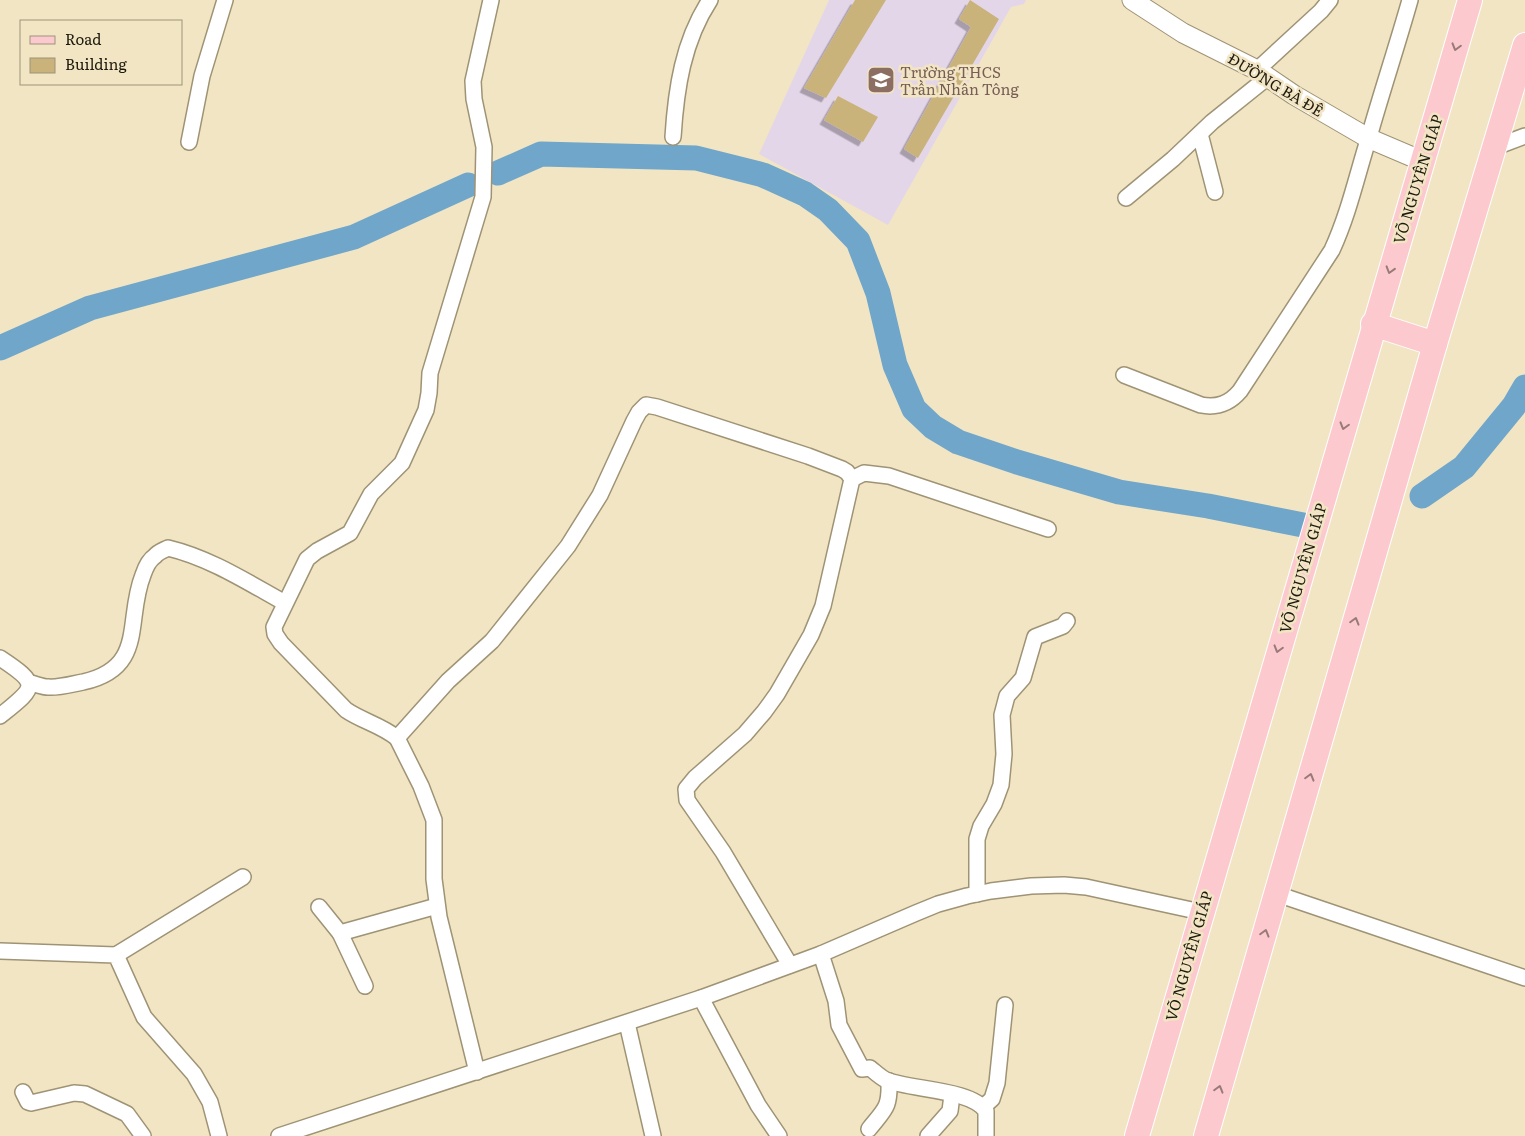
<svg xmlns="http://www.w3.org/2000/svg" width="1525" height="1136" font-family="Literata,serif">
  <style>
    .education { fill: #e4d6e9 }
    .lines { fill: none; stroke-linecap: round; stroke-linejoin: round }
    .river { stroke: #6fa6ca; stroke-width: 25 }
    .building { fill: #cab37a; filter: url(#shadow) }
    .minor-casing { stroke: #9f9375; stroke-width: 18 }
    .tertiary-casing { stroke: #9f9375; stroke-width: 21 }
    .primary-casing { stroke: #fff; stroke-width: 26 }
    .minor { stroke: #fff; stroke-width: 15 }
    .tertiary { stroke: #fff; stroke-width: 19 }
    .primary { stroke: #fccace; stroke-width: 24 }
    .oneway { stroke: #987a77 }
    .labels { text-anchor: middle; dominant-baseline: central; stroke-width: 5; stroke-linejoin: round; paint-order: stroke }
    .education-label { font-size: 15px; fill: #785e54; stroke: #f2e5c4; text-anchor: start }
    .street-label { font-size: 15px; fill: #1d190d; stroke: #f2e5c4 }
  </style>
  <defs>
    <filter id="shadow"><feDropShadow dx="-4.5" dy="4.5" stdDeviation="0" flood-color="#0004"/></filter>
  </defs>
  <rect width="100%" height="100%" fill="#f2e5c4"/>
  <polygon class="education" points="829,0 1026,0 1024,4 1011,7 888,225 759,154"/>
  <g class="lines">
    <g class="river">
      <polyline points="498,173 541,154 696,158 763,175 805,194 828,210 858,241 878,293 895,365 914,409 933,427 958,442 1017,462 1119,492 1208,506 1308,526"/>
      <polyline points="0,348 90,308 354,237 468,185"/>
      <polyline points="1422,496 1464,467 1514,406 1525,387"/>
    </g>
  </g>
  <g class="building">
    <polygon points="855,0 886,0 826,98 804,88"/>
    <polygon points="970,0 999,19 918,158 904,149 971,27 959,19"/>
    <polygon points="838,96 878,117 863,142 824,120"/>
  </g>
  <g class="lines">
    <defs>
      <g id="minor">
        <polyline points="1257,70 1321,11 1330,0"/>
        <polyline points="1200,134 1215,192"/>
        <path d="M673 137C676 89 683 41 710 0"/>
        <polyline points="189,142 202,76 225,0"/>
        <polyline points="1493,148 1525,136"/>
        <polyline points="1126,198 1173,159 1212,122 1268,77"/>
        <path d="M1124 375 1201 405C1217 408 1229 404 1240 391L1332 250C1349 213 1357 175 1369 137 1382 91 1397 46 1410 0"/>
        <polyline points="852,479 864,473 889,476 1048,529"/>
        <path d="M0 658C41 685 36 687 0 716"/>
        <path d="M30 683C36 684 42 687 48 687 59 688 72 684 83 682 147 668 125 620 143 575 145 569 149 560 155 556 158 552 164 550 168 548 210 558 247 582 285 603"/>
        <path d="M397 738C381 725 362 721 346 710L281 643 275 634 274 627 307 559 317 551 350 533 371 494 402 463 426 410 429 393 430 373 483 197 484 147 474 99 473 81 491 0"/>
        <polyline points="977,894 977,839 981,826 994,804 1001,785 1004,754 1002,715 1007,696 1023,678 1035,637 1063,626 1067,621"/>
        <polyline points="1277,894 1525,978"/>
        <polyline points="319,907 340,933 437,906"/>
        <polyline points="340,933 365,986"/>
        <polyline points="0,951 116,955 144,1017 194,1074 210,1102 219,1136"/>
        <path d="M821 954 836 1001 839 1025 862 1069 870 1068C875 1072 880 1077 886 1080 911 1090 971 1089 986 1111V1136"/>
        <polyline points="116,955 243,877"/>
        <polyline points="701,998 758,1105 779,1136"/>
        <polyline points="627,1023 653,1136"/>
        <polyline points="477,1072 439,917 434,879 434,820 421,786 397,738 448,681 492,641 568,546 600,495 634,421 639,412 646,405 657,407 808,456 842,469 847,472 852,479 823,606 811,635 777,694 764,712 745,734 695,778 686,789 687,800 723,852 790,965"/>
        <polyline points="23,1092 28,1102 31,1103 74,1093 85,1094 127,1114 143,1136"/>
        <polyline points="983,1107 992,1099 997,1083 1005,1005"/>
        <path d="M869 1129C885 1109 890 1108 889 1081"/>
        <polyline points="279,1136 701,998 821,954 916,913 938,904 967,896 991,891 1031,886 1064,885 1086,887 1201,912"/>
        <polyline points="928,1136 950,1111 952,1095"/>
      </g>
      <polyline id="tertiary" points="1132,0 1183,33 1257,70 1294,95 1368,138 1422,161"/>
      <g id="primary">
        <polyline points="1373,324 1435,344"/>
        <polyline points="1137,1136 1470,0"/>
        <polyline points="1206,1136 1435,344 1525,45"/>
      </g>
    </defs>
    <use href="#minor" class="minor-casing"/>
    <use href="#tertiary" class="tertiary-casing"/>
    <use href="#primary" class="primary-casing"/>
    <use href="#minor" class="minor"/>
    <use href="#tertiary" class="tertiary"/>
    <use href="#primary" class="primary"/>
  </g>
  <defs><path id="oneway-chevron" d="M-2-3.5L2.5 0L-2 3.5" fill="none" stroke-width="1.6" stroke-linecap="round" stroke-linejoin="round" transform="scale(1.25)"/></defs>
  <g class="oneway">
    <use href="#oneway-chevron" transform="translate(1456 47) rotate(106)"/>
    <use href="#oneway-chevron" transform="translate(1390 270) rotate(107)"/>
    <use href="#oneway-chevron" transform="translate(1344 426) rotate(106)"/>
    <use href="#oneway-chevron" transform="translate(1355 621) rotate(-74)"/>
    <use href="#oneway-chevron" transform="translate(1278 649) rotate(106)"/>
    <use href="#oneway-chevron" transform="translate(1310 777) rotate(-74)"/>
    <use href="#oneway-chevron" transform="translate(1265 933) rotate(-74)"/>
    <use href="#oneway-chevron" transform="translate(1219 1089) rotate(-74)"/>
  </g>
  <defs>
    <symbol id="school-square" viewBox="-11 -11 22 22"><rect x="-9" y="-9" width="18" height="18" rx="4" fill="#8d6e63" stroke="#f2e5c4"/><path d="M0-5L7-2L0 1L-7-2ZM-4 1L0 2.5L4 1V4Q0 6-4 4Z" fill="#fff"/></symbol>
  </defs>
  <g fill-rule="evenodd">
    <use href="#school-square" x="865" y="64" width="32" height="32"/>
  </g>
  <g class="labels">
    <g class="education-label">
      <text x="900" y="71">Trường THCS<tspan x="900" dy="17">Trần Nhân Tông</tspan></text>
    </g>
    <g class="street-label">
      <text transform="translate(1276 84) rotate(31)">ĐƯỜNG BÀ ĐÊ</text>
      <text transform="translate(1417 179) rotate(-73)">VÕ NGUYÊN GIÁP</text>
      <text transform="translate(1302 568) rotate(-74)">VÕ NGUYÊN GIÁP</text>
      <text transform="translate(1188 956) rotate(-74)">VÕ NGUYÊN GIÁP</text>
    </g>
  </g>
  <rect x="20" y="20" width="162" height="65" fill="#f2e5c4" stroke="#9d937b"/>
  <rect x="30" y="36" width="25" height="8" fill="#fccace" stroke="#9d937b"/>
  <text x="65" y="45" font-size="15" fill="#1d190d">Road</text>
  <rect x="30" y="58" width="25" height="15" fill="#cab37a" stroke="#9d937b"/>
  <text x="65" y="70" font-size="15" fill="#1d190d">Building</text>
</svg>
